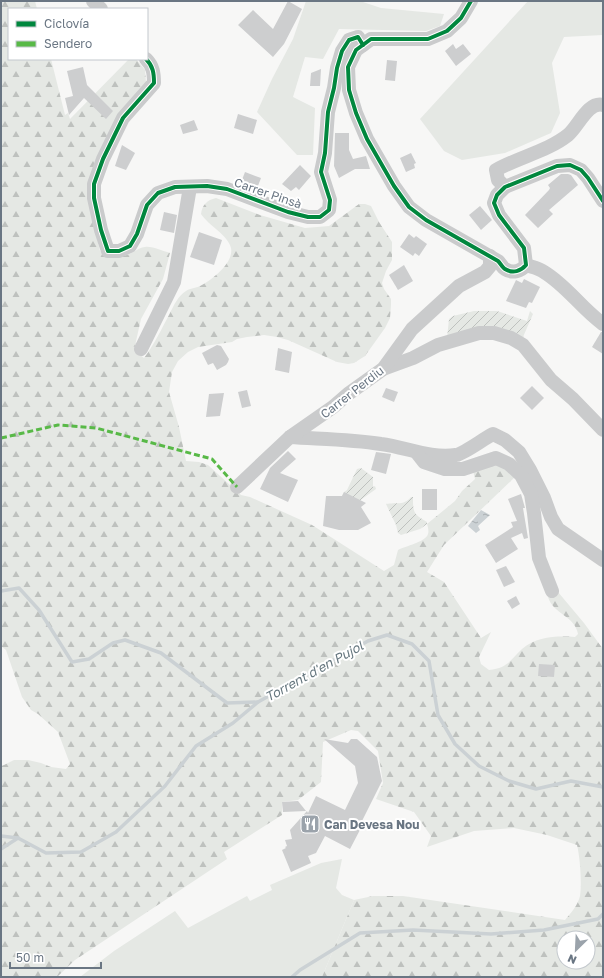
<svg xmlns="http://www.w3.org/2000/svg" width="604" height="978" font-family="'Golos Text',sans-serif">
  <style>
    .grass { fill: #e5e8e4 }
    .forest { fill: url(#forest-firs); fill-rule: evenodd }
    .garden { fill: url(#garden-furrows) }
    .water { fill: url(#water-ripples) }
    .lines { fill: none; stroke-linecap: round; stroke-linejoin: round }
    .stream { stroke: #cbd1d4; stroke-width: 3.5 }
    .building { fill: #cdcecf }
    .minor { stroke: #cacbcc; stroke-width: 14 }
    .quiet { stroke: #58b947; stroke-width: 3; stroke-dasharray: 6 3; stroke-linecap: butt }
    .cycleway-casing { stroke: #fff; stroke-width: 6 }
    .cycleway { stroke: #00873e; stroke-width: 4 }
    .labels { text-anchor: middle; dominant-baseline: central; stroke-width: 4; stroke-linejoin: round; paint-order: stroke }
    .street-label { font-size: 12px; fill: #6a7683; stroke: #fff }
    .poi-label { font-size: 12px; font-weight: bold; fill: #6a7683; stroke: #fff; text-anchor: start }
    .water-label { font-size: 13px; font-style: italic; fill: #66777f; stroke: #fff }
  </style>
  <defs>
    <pattern id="forest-firs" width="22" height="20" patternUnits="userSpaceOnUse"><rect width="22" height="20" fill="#e5e8e4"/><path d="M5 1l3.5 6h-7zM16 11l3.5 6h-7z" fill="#bec1be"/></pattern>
    <pattern id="garden-furrows" width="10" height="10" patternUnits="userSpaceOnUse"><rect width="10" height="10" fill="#e5e8e4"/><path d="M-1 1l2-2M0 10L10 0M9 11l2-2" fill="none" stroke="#bec1be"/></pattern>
    <pattern id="water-ripples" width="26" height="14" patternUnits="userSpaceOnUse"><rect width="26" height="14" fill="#cbd1d4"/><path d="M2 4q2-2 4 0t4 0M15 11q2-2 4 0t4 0" fill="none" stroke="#a9aeb1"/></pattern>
  </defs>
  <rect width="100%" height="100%" fill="#f7f7f6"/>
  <g class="grass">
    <polygon points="306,1 360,1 381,8 444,14 440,26 426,31 339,29 323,59 305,57 293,97 315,108 313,155 297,155 257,112 272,79 293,39"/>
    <polygon points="528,1 603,1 603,35 564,37 552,63 560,113 551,133 505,153 462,160 444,151 420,119"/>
    <polygon points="342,859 336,888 342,895 354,900 322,977 80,977 114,951 175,911 188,928 247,896 250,901 272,890 270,885 321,863"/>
  </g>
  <path class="forest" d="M1 1H35L37 9H9V59H51L65 115 68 113 70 119 129 59H136L145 70 146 82 87 194 100 251C111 257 122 259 133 252 137 250 141 247 145 247 153 246 162 251 170 253L163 279 141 319 134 350 144 358C154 345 162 328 170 313 174 305 178 296 186 291 190 288 196 288 200 286 212 280 234 263 231 248 228 235 208 225 201 214 202 205 207 200 216 198L260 215 305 228 329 226 359 204H365L371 206 379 222 392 242V260L386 271 382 283 384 289 391 299V305L390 318 385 328 365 356 354 363 348 364 337 362 288 340 277 337 264 335 247 337 237 339 232 342 198 347 188 352 178 361 172 372 169 392 179 427 186 461 199 462 208 465 241 495 250 497 312 525 384 571 394 565 398 550C405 546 426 542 428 534 429 531 428 527 427 524L455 501 462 491 475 479 473 471 500 464 515 477 444 545 427 572 444 582 481 638 491 632 479 657 481 664 489 670C508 668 510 660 522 649 537 636 557 636 575 637L578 634C575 616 553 614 548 597L558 592 584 623 603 649V681L601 685 603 693V977H322L354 900 373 896H403L565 920C571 913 578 905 580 896 582 883 580 857 577 845L547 835 514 828 474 831 427 847 431 836 414 812 376 799 383 783 378 751 358 731 351 730 323 742 321 782 298 800 282 802V815L224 852 227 859 75 960 57 977H1V766L4 765 14 760H28L41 763 51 767 66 769 70 764 58 732 38 714 31 710 22 697 6 650 1 646ZM564 938H588V962H564Z"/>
  <g class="garden">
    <polygon points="474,311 497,311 527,321 530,311 533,314 523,337 447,338 449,319 453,316"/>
    <polygon points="361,468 373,477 373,487 375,486 376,489 355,504 342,496 344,492 347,490 357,469"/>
    <path d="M411 497H413C413 512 413 514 427 522V524L420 529 401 535 398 533 396 525 386 504C396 502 404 506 411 497Z"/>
  </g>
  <polygon class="water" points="481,510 490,515 478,526 480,530 476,533 468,526"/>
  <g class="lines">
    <g class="stream">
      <polyline points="1,591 19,588 39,610 72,662 89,659 113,643 125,640 161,653 227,703 258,702"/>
      <polyline points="1,836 18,838"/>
      <polyline points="1,849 18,838 46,853 81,852 116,832 165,786 196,746 233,723 258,702 368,641 387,635 412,644 429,661 438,715 455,744 479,766 509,781 536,789 571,781 603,787"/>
      <polyline points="292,977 300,970 360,933 413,930 491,934 544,930 598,919 603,914"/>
    </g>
  </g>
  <g class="building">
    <polygon points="288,1 302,9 284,44 273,57 238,25 253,10 273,29"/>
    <polygon points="453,44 456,49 463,44 471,54 456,66 445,51"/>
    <polygon points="387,60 397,61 395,81 385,80"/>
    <polygon points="83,67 87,85 113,111 106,119 84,98 69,115 65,98 73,96 67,71"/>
    <polygon points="321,69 320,86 310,86 311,73"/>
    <polygon points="238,114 257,120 253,134 234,128"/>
    <polygon points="194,120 198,130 183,134 180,125"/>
    <polygon points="335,133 349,133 349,150 353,159 366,156 370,169 355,169 339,178 334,166"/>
    <polygon points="122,145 135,153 126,170 115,166"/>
    <polygon points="411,153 416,163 414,164 415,168 406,172 400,158"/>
    <polygon points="300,165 311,176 299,190 296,187 291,191 282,184"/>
    <polygon points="245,172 261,178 256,191 240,185"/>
    <polygon points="561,174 568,174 571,175 578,185 549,210 553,214 538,228 525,215 549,190 550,188 548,185"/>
    <polygon points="480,206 492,220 481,230 469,215"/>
    <polygon points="164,212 177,215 174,233 160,230"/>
    <polygon points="199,232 222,240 214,265 190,257"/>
    <polygon points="409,234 414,238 416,236 427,244 419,256 415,253 413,256 400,247"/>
    <polygon points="404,265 413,281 398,290 389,275"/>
    <polygon points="524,279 540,287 532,303 529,302 526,308 506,301 516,280 522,283"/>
    <polygon points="601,332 603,332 603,354 592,347"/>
    <polygon points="217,345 221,346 229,359 228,362 226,365 217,370 213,363 208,365 202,353"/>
    <polygon points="278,348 292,352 289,373 275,370"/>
    <polygon points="532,386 544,398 532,410 520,398"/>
    <polygon points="386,388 398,392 394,402 382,397"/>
    <polygon points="247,390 251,406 242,408 238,392"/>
    <polygon points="224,393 220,416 206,417 209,394"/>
    <polygon points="288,451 296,459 280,473 298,480 288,502 260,489 270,468"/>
    <polygon points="376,452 391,454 386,474 371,470"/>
    <rect x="422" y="489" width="15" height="21"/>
    <polygon points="344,492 366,503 361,507 371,523 358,530 339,530 323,526 326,496 342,496"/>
    <polygon points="521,494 525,508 523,508 528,538 524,539 522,533 511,538 518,549 496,563 485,545 513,527 511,522 517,521 508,499"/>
    <polygon points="506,566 515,582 504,587 496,570"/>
    <polygon points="516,596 520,604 512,609 507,601"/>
    <polygon points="539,664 555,665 554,677 538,676"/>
    <polygon points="324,739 348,743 351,739 357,739 377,757 382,781 360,825 362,826 350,849 325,836 316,853 308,856 311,863 291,872 282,850 286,848 285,847 287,846 285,840 292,839 290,830 307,811 308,813 316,796 345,810 358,783 355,766"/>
    <polygon points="298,801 306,811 283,812 282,802"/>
  </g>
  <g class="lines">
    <g class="minor">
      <polyline points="93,1 101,9"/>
      <path d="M471 1 461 18 447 31 428 39H371L356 50 348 67 349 90 356 113 367 139 394 186 409 207 426 220 498 261C500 263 503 268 505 269 513 274 521 271 526 265L524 248 499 215 494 203 497 195 505 187 557 166 570 165 581 170 588 178 603 201"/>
      <path d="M146 59C153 66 154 73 154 83L123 118 103 159 94 184V198L101 230 108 251H119L130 246 137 234 147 205 158 193 175 187 207 186 227 189 288 212 308 217H320L329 210 330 200 321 172 325 153 328 112 334 88 337 68 342 51 349 40 358 37 363 45"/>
      <path d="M505 187 498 180 496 170C519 157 548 151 568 135 578 127 588 101 603 105"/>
      <path d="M526 265C532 267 539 268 544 272 567 286 581 308 603 324"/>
      <polyline points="141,349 174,282 190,187"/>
      <polyline points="383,369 413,358 438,345 479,333 494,333 511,338 523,345 551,380 573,399 603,430"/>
      <path d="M290 437C320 439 351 439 381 444 406 447 430 459 456 455 465 453 483 439 493 434L505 440 519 452 530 470 544 498 551 517 558 529 603 560"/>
      <polyline points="417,453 424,462 445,469 463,469 496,458 509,464 521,475 531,494 534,513 539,558 552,591"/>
      <polyline points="237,487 290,437 333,407 348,394 383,369 412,329 459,286 485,272 490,266 490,256"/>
    </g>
    <polyline class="quiet" points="1,438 58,425 96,428 212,459 237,487"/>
    <defs>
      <g id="cycleway">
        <path d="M471 1 461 18 447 31 428 39H371L356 50 348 67 349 90 356 113 367 139 394 186 409 207 426 220 498 261C500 263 503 268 505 269 513 274 521 271 526 265L524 248 499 215 494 203 497 195 505 187 557 166 570 165 581 170 588 178 603 201"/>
        <path d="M146 59C153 66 154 73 154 83L123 118 103 159 94 184V198L101 230 108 251H119L130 246 137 234 147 205 158 193 175 187 207 186 227 189 288 212 308 217H320L329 210 330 200 321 172 325 153 328 112 334 88 337 68 342 51 349 40 358 37 363 45"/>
      </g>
    </defs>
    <use href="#cycleway" class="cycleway-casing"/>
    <use href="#cycleway" class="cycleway"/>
  </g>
  <defs>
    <symbol id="restaurant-square" viewBox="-11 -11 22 22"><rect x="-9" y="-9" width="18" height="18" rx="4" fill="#9ba3ab" stroke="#fff"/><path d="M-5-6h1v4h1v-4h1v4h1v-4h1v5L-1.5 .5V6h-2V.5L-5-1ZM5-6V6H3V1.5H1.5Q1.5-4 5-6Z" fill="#fff"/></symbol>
  </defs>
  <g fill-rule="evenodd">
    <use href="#restaurant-square" x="299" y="813" width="22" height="22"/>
  </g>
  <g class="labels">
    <g class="street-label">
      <text transform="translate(268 193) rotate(19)">Carrer Pinsà</text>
      <text transform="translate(352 392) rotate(-38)">Carrer Perdiu</text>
    </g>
    <g class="poi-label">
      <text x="324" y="824">Can Devesa Nou</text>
    </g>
    <g class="water-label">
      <text transform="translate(314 671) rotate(-29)">Torrent d'en Pujol</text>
    </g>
  </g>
  <rect width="604" height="978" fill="none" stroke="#6a7683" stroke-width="4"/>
  <rect x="8" y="8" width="140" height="52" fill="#ffffff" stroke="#c3c8cd"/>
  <rect x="16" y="21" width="20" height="6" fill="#00873e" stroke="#c3c8cd"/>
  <text x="44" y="28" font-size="12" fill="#6a7683">Ciclovía</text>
  <rect x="16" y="41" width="20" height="6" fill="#58b947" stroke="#c3c8cd"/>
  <text x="44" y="48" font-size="12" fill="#6a7683">Sendero</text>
  <g transform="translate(576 950) rotate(204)"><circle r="19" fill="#ffffff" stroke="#c3c8cd"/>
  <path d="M0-3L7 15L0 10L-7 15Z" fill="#9ba3ab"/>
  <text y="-6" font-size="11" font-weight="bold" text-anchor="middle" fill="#6a7683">N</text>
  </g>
  <path d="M10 962v6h91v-6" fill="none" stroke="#6a7683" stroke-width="2"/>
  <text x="16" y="962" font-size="12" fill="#6a7683" stroke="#ffffff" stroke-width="3" paint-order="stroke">50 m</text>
</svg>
